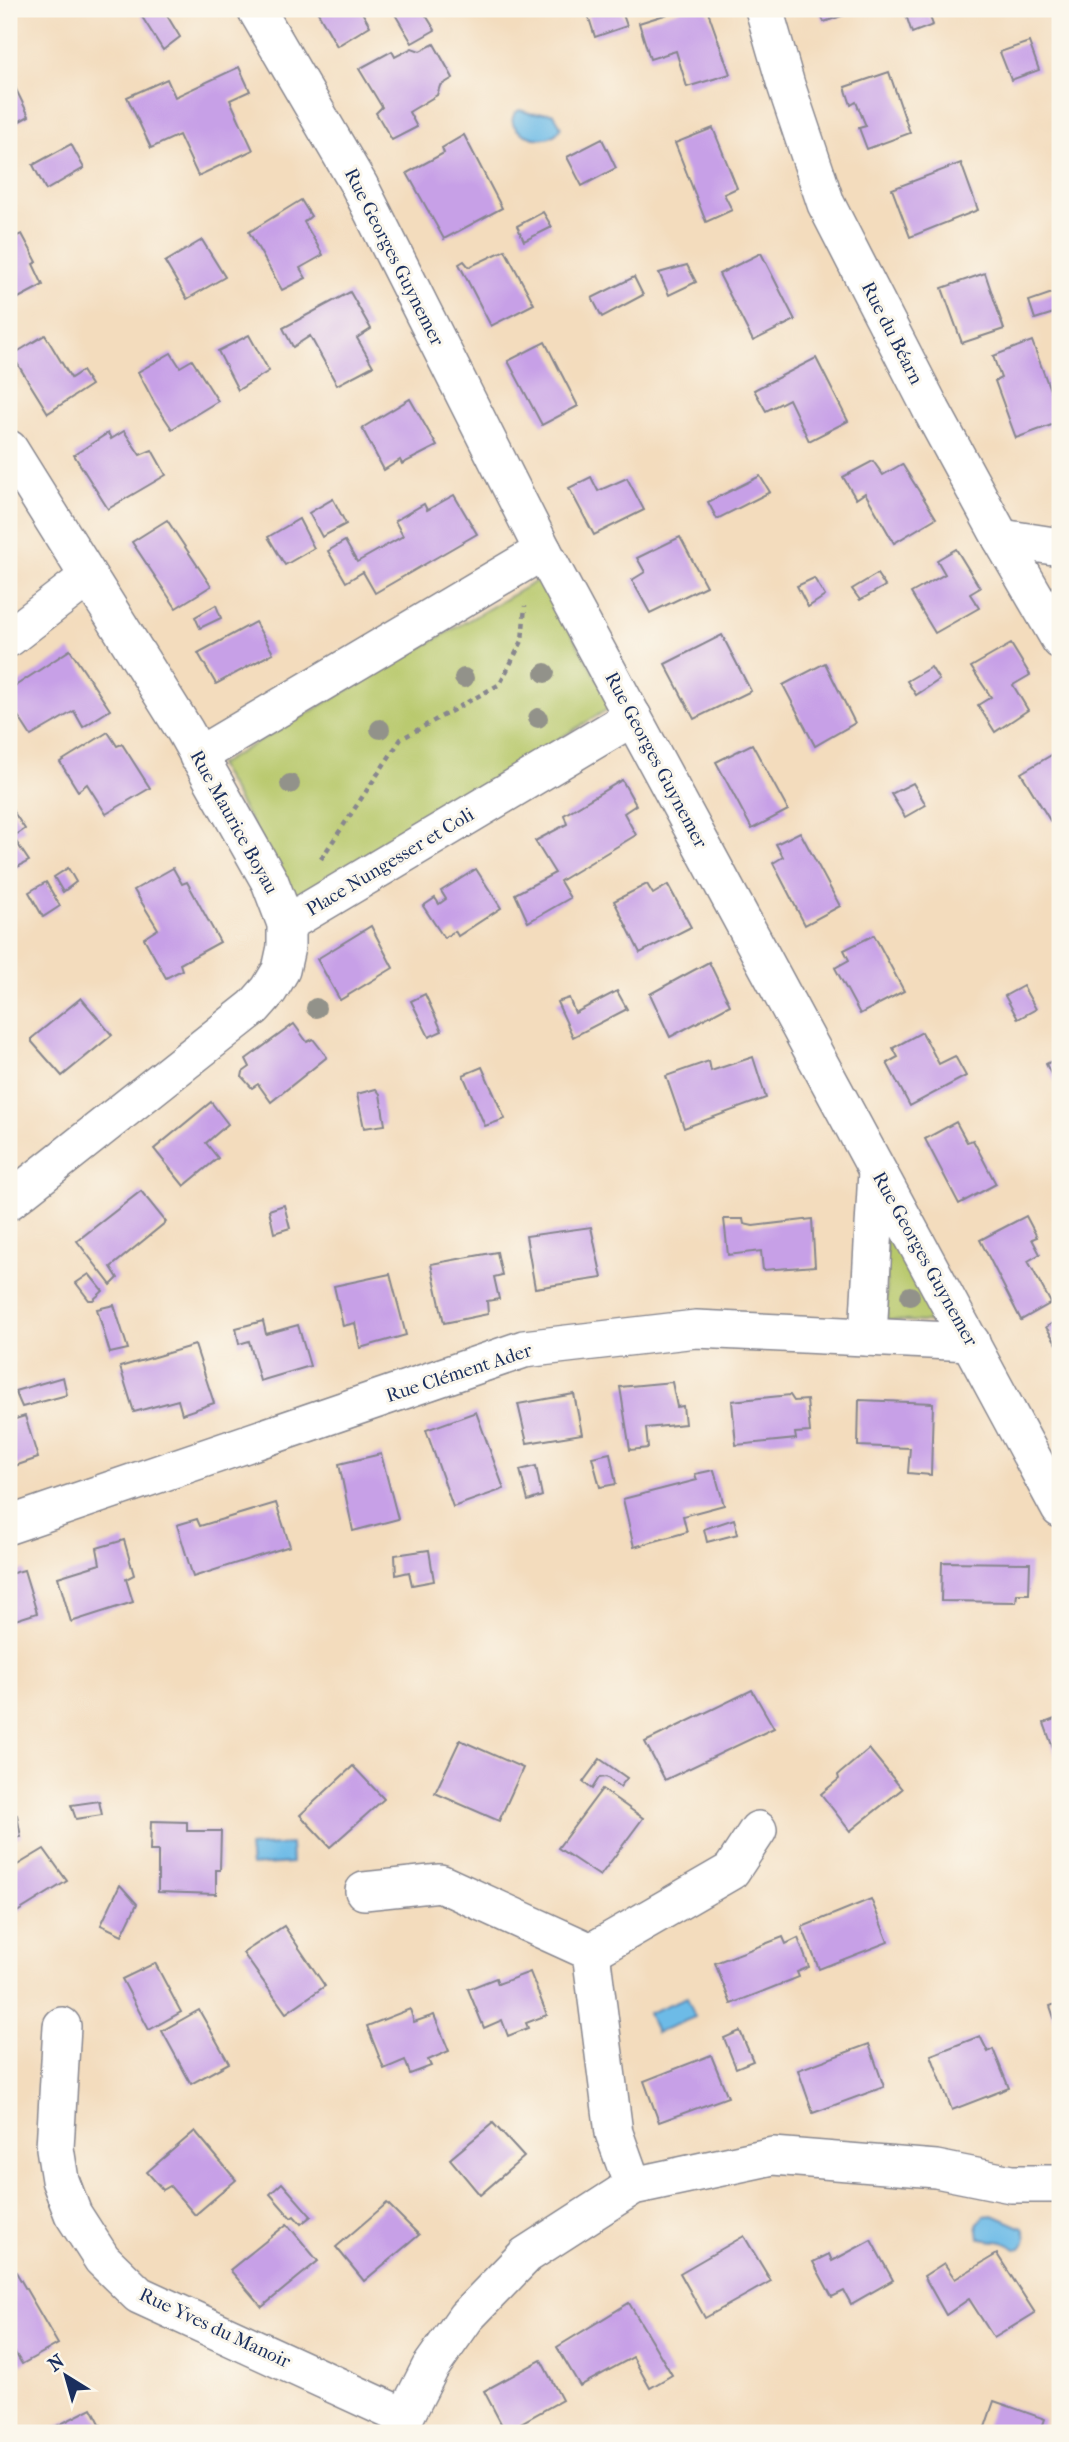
<svg xmlns="http://www.w3.org/2000/svg" width="1069" height="2442" font-family="'IM FELL French Canon',serif">
  <style>
    .green { fill: #b7c86b; stroke: #697c64; stroke-width: 2 }
    .water { fill: #6dbbe7; stroke: #4475a2; stroke-width: 2 }
    .building { fill: #c7a0e7 }
    .lines { fill: none; stroke-linecap: round; stroke-linejoin: round }
    .street-casing { stroke: #87868e; stroke-width: 40 }
    .path { stroke: #87868e; stroke-width: 4.5; stroke-dasharray: 5 5; stroke-linecap: butt }
    .street { stroke: #fff; stroke-width: 37 }
    .tree { fill: #92928a }
    .labels { text-anchor: middle; dominant-baseline: central; stroke-width: 6; stroke-linejoin: round; paint-order: stroke }
    .street-label { font-size: 19px; fill: #1b2f5e; stroke: #fbf7ec }
  </style>
  <rect width="100%" height="100%" fill="#fbf7ec"/>
  <filter id="ink" filterUnits="userSpaceOnUse"><feTurbulence type="fractalNoise" baseFrequency=".0143" numOctaves="2"/><feDisplacementMap in="SourceGraphic" scale="14" xChannelSelector="R" yChannelSelector="G"/><feConvolveMatrix kernelMatrix="1 2 1 2 8 2 1 2 1" color-interpolation-filters="sRGB"/></filter>
  <filter id="wash" filterUnits="userSpaceOnUse"><feTurbulence type="fractalNoise" baseFrequency=".00686" numOctaves="4" result="noise"/><feDisplacementMap in="SourceGraphic" scale="28" xChannelSelector="R" yChannelSelector="G"/><feGaussianBlur stdDeviation="1.57" result="paint"/><feColorMatrix in="noise" values="0 0 0 0 0 0 0 0 0 0 0 0 0 0 0 0 0 1.4 0 .05"/><feComposite in="paint" operator="in"/></filter>
  <g filter="url(#wash)">
    <rect width="100%" height="100%" fill="#f3dcbd"/>
    <g class="green">
      <polygon points="540,579 613,706 295,899 218,765"/>
      <polygon points="885,1219 940,1323 887,1320"/>
    </g>
    <g class="water">
      <path d="M519 110C523 110 525 112 529 113 537 116 546 110 554 114L561 127C548 154 494 127 519 110Z"/>
      <polygon points="291,1844 292,1863 251,1866 249,1847"/>
      <polygon points="687,1997 695,2017 656,2033 648,2013"/>
      <path d="M993 2215 1023 2228C1027 2236 1027 2242 1021 2248L1015 2249C1003 2238 992 2243 979 2238L977 2224 984 2216Z"/>
    </g>
    <g id="blocks">
      <g class="building">
        <polygon points="137,9 163,9 180,37 163,50"/>
        <polygon points="316,9 360,9 370,26 337,46"/>
        <polygon points="397,9 422,9 435,30 412,43 393,11"/>
        <polygon points="609,9 621,9 627,26 595,37 588,15"/>
        <polygon points="684,9 707,9 730,74 687,87 676,51 650,59 639,23"/>
        <polygon points="818,9 862,9 824,22"/>
        <polygon points="904,9 927,9 933,25 912,33"/>
        <polygon points="1029,42 1039,70 1011,80 1000,52"/>
        <polygon points="434,44 453,78 440,86 437,95 409,112 417,127 392,140 376,113 382,107 359,69 392,51 395,57 412,48 420,51"/>
        <polygon points="239,67 250,91 230,100 253,150 198,176 179,135 151,148 127,97 167,79 175,97"/>
        <polygon points="889,72 910,133 867,149 859,128 866,126 856,102 851,105 845,87"/>
        <polygon points="9,75 29,116 9,127"/>
        <polygon points="713,128 737,188 724,194 732,210 706,222 675,143"/>
        <polygon points="464,135 502,208 444,239 407,173 444,153 442,148"/>
        <polygon points="602,139 616,168 582,186 567,157"/>
        <polygon points="71,144 84,168 46,190 33,165"/>
        <polygon points="961,163 978,210 910,237 892,189"/>
        <polygon points="301,200 311,216 304,222 323,255 300,268 306,278 282,290 249,232"/>
        <polygon points="543,212 552,227 524,241 517,226"/>
        <polygon points="22,234 37,262 33,264 43,285 9,303 9,239"/>
        <polygon points="202,240 225,277 187,299 165,262"/>
        <polygon points="505,250 534,304 491,326 459,264 464,261 469,267"/>
        <polygon points="761,253 795,320 753,341 719,274"/>
        <polygon points="687,265 696,282 669,295 659,273"/>
        <polygon points="985,273 1004,329 962,343 942,288"/>
        <polygon points="634,277 643,295 602,317 592,298"/>
        <polygon points="350,292 371,329 357,338 373,366 337,385 310,336 293,347 283,328"/>
        <polygon points="1055,292 1060,311 1035,319 1029,301"/>
        <polygon points="45,335 71,378 82,371 91,385 48,413 12,355"/>
        <polygon points="249,335 269,371 238,390 218,351"/>
        <polygon points="1032,341 1053,398 1060,396 1060,422 1016,438 995,381 1001,378 993,356"/>
        <polygon points="545,342 578,406 542,425 508,361"/>
        <polygon points="171,353 180,367 192,360 218,401 172,429 154,402 138,372"/>
        <polygon points="816,358 848,421 809,441 789,399 766,411 754,390"/>
        <polygon points="410,399 437,446 402,464 400,460 384,470 362,428"/>
        <polygon points="124,431 140,455 152,450 166,475 108,509 74,455 108,433 111,439"/>
        <polygon points="873,461 883,475 902,464 936,518 894,543 865,493 856,499 843,477"/>
        <polygon points="760,476 770,492 717,519 708,502"/>
        <polygon points="591,477 598,491 627,478 644,510 594,535 569,488"/>
        <polygon points="454,495 477,534 375,593 363,572 346,582 328,551 345,541 357,562 403,536 395,521 424,504 427,510"/>
        <polygon points="333,499 346,524 322,537 309,513"/>
        <polygon points="299,519 314,548 285,565 268,537"/>
        <polygon points="167,520 211,586 176,608 132,542"/>
        <polygon points="680,537 706,586 650,613 632,580 645,572 637,558"/>
        <polygon points="956,549 980,588 970,594 979,608 935,633 911,593 945,574 937,560"/>
        <polygon points="877,574 885,586 860,600 852,589"/>
        <polygon points="814,578 825,596 808,607 797,586"/>
        <polygon points="216,605 221,618 200,628 195,617"/>
        <polygon points="255,622 273,653 216,684 198,653"/>
        <polygon points="722,635 751,691 694,719 665,664"/>
        <polygon points="1011,644 1030,675 1013,685 1028,710 995,732 978,705 991,697 971,667"/>
        <polygon points="70,650 110,710 83,727 74,711 31,736 9,702 9,690"/>
        <polygon points="825,663 855,723 815,746 783,685"/>
        <polygon points="931,667 939,680 916,695 907,681"/>
        <polygon points="108,732 117,746 122,744 150,788 106,814 87,784 78,791 60,762"/>
        <polygon points="752,744 788,810 752,829 716,762"/>
        <polygon points="1060,750 1060,816 1051,822 1021,773"/>
        <polygon points="622,780 636,805 624,813 636,835 560,881 570,898 528,922 515,894 555,873 535,841 567,824 564,815"/>
        <polygon points="913,783 926,805 905,817 891,794"/>
        <polygon points="9,805 25,829 13,837 29,861 12,870 9,866"/>
        <polygon points="800,832 840,906 805,925 773,863 783,857 776,844"/>
        <polygon points="68,868 76,882 63,892 54,877"/>
        <polygon points="173,868 182,884 187,882 220,942 180,964 182,970 166,978 144,938 158,929 134,890"/>
        <polygon points="476,869 501,908 458,936 455,931 444,938 423,906 435,898 439,904 446,899 441,891"/>
        <polygon points="46,882 60,906 43,917 29,892"/>
        <polygon points="647,884 653,894 668,885 691,927 640,953 614,901"/>
        <polygon points="371,926 393,968 340,1000 317,959"/>
        <polygon points="874,935 904,991 860,1014 835,968 849,960 844,950"/>
        <polygon points="709,962 730,1005 670,1037 650,994"/>
        <polygon points="1023,986 1036,1009 1018,1019 1005,996"/>
        <polygon points="617,991 627,1009 573,1037 557,1002 569,998 575,1013"/>
        <polygon points="425,994 442,1031 429,1037 411,1001"/>
        <polygon points="81,998 112,1035 62,1076 32,1042 32,1038"/>
        <polygon points="294,1024 307,1042 313,1039 327,1057 271,1102 258,1084 252,1088 242,1077 243,1072 250,1067 246,1059"/>
        <polygon points="922,1032 939,1064 955,1056 966,1076 910,1106 887,1063 898,1057 893,1048"/>
        <polygon points="753,1057 766,1098 684,1128 666,1076 709,1061 711,1071"/>
        <polygon points="1060,1057 1060,1092 1046,1064"/>
        <polygon points="482,1067 505,1119 485,1126 463,1075"/>
        <polygon points="376,1089 380,1094 385,1125 364,1128 357,1094"/>
        <polygon points="211,1102 228,1124 206,1143 218,1158 184,1186 154,1149"/>
        <polygon points="956,1122 967,1142 973,1140 996,1184 959,1204 925,1139"/>
        <polygon points="141,1191 166,1222 111,1267 118,1278 111,1285 77,1241"/>
        <polygon points="284,1205 290,1228 274,1233 269,1210"/>
        <polygon points="1026,1216 1037,1237 1032,1239 1040,1254 1028,1261 1051,1303 1021,1320 980,1240"/>
        <polygon points="724,1219 743,1219 744,1224 753,1226 812,1219 815,1266 763,1270 761,1251 728,1255"/>
        <polygon points="591,1227 602,1278 535,1288 526,1236"/>
        <polygon points="497,1252 502,1275 494,1277 499,1299 487,1301 488,1314 444,1323 431,1264"/>
        <polygon points="89,1274 103,1291 93,1300 89,1300 76,1283"/>
        <polygon points="390,1274 406,1335 360,1348 355,1323 343,1326 334,1286"/>
        <polygon points="114,1305 128,1349 110,1353 97,1309"/>
        <polygon points="1060,1319 1060,1342 1057,1344 1046,1327"/>
        <polygon points="263,1321 266,1334 298,1325 310,1366 260,1381 249,1341 239,1344 236,1328"/>
        <polygon points="195,1345 214,1403 182,1414 178,1400 134,1412 120,1367"/>
        <polygon points="63,1377 67,1395 22,1407 15,1391"/>
        <polygon points="672,1382 677,1407 683,1406 685,1424 646,1428 648,1448 630,1450 620,1387"/>
        <polygon points="574,1394 582,1434 527,1443 518,1404"/>
        <polygon points="790,1395 794,1401 807,1400 810,1432 795,1433 796,1439 736,1445 732,1401"/>
        <polygon points="859,1400 933,1403 931,1475 908,1473 910,1448 858,1446"/>
        <polygon points="476,1412 504,1489 453,1507 426,1430"/>
        <polygon points="25,1416 38,1458 9,1468 9,1421"/>
        <polygon points="610,1453 616,1484 600,1487 592,1457"/>
        <polygon points="381,1454 398,1519 353,1531 339,1464"/>
        <polygon points="536,1466 542,1496 528,1501 520,1470"/>
        <polygon points="714,1470 724,1505 683,1516 687,1532 634,1547 623,1499 697,1480 695,1474"/>
        <polygon points="276,1503 290,1546 193,1577 177,1525 197,1519 200,1526"/>
        <polygon points="734,1519 738,1534 707,1542 704,1529"/>
        <polygon points="124,1540 134,1575 126,1579 133,1602 71,1622 58,1577 100,1564 97,1548"/>
        <polygon points="429,1550 434,1581 412,1585 409,1572 396,1575 395,1555"/>
        <polygon points="942,1562 1030,1563 1029,1594 1017,1594 1016,1602 941,1601"/>
        <polygon points="24,1570 37,1613 9,1622 9,1574"/>
        <polygon points="752,1690 774,1728 665,1780 645,1742"/>
        <polygon points="1060,1717 1060,1768 1044,1723"/>
        <polygon points="460,1740 523,1768 499,1821 435,1793"/>
        <polygon points="869,1749 902,1789 850,1831 821,1794 839,1779 838,1775"/>
        <polygon points="600,1759 627,1778 620,1787 606,1777 599,1778 592,1789 583,1782"/>
        <polygon points="353,1766 384,1799 330,1847 300,1815"/>
        <polygon points="602,1789 643,1818 600,1876 558,1848"/>
        <polygon points="99,1801 102,1815 76,1819 71,1805"/>
        <polygon points="17,1815 21,1837 9,1839 9,1817"/>
        <polygon points="151,1821 187,1822 187,1831 221,1831 220,1870 216,1870 216,1894 158,1892 158,1851 150,1851"/>
        <polygon points="44,1849 67,1881 9,1917 9,1870"/>
        <polygon points="120,1885 137,1904 122,1935 101,1925"/>
        <polygon points="871,1899 888,1942 819,1969 802,1927"/>
        <polygon points="284,1926 325,1986 286,2013 243,1953"/>
        <polygon points="783,1937 786,1944 798,1938 809,1967 797,1972 799,1977 731,2004 715,1963"/>
        <polygon points="155,1963 181,2012 149,2030 122,1979"/>
        <polygon points="530,1972 547,2015 526,2023 528,2028 508,2036 502,2020 484,2028 468,1989 496,1978 498,1984"/>
        <polygon points="1060,2002 1060,2035 1050,2006"/>
        <polygon points="410,2009 414,2022 434,2015 449,2051 428,2060 431,2066 410,2074 405,2060 384,2069 367,2026"/>
        <polygon points="199,2010 229,2063 191,2084 162,2031"/>
        <polygon points="740,2031 753,2061 736,2068 724,2038"/>
        <polygon points="980,2036 988,2052 993,2049 1009,2088 952,2110 931,2055"/>
        <polygon points="869,2044 884,2087 813,2113 798,2070"/>
        <polygon points="711,2055 728,2097 659,2122 644,2081"/>
        <polygon points="493,2123 524,2157 480,2195 450,2159"/>
        <polygon points="195,2131 236,2180 195,2215 170,2186 163,2190 147,2172"/>
        <polygon points="282,2183 311,2216 301,2224 294,2216 291,2218 270,2194"/>
        <polygon points="387,2203 419,2235 364,2281 336,2247"/>
        <polygon points="287,2224 318,2261 262,2307 230,2270"/>
        <polygon points="744,2236 771,2281 705,2318 680,2273"/>
        <polygon points="871,2240 893,2280 851,2304 844,2291 832,2297 813,2262 829,2254 832,2261"/>
        <polygon points="997,2254 1035,2313 994,2338 969,2299 946,2315 924,2276 944,2263 955,2279"/>
        <polygon points="16,2272 58,2344 22,2364 9,2343 9,2276"/>
        <polygon points="629,2303 672,2375 650,2388 633,2357 580,2386 557,2347"/>
        <polygon points="541,2360 562,2400 521,2423 524,2430 517,2433 506,2433 484,2391"/>
        <polygon points="994,2401 1045,2419 1040,2433 983,2433"/>
        <polygon points="92,2408 105,2433 51,2433 49,2430"/>
      </g>
    </g>
  </g>
  <g filter="url(#ink)">
    <use href="#blocks" fill-opacity="0" stroke="#87868e" stroke-width="2"/>
    <g class="lines">
      <defs>
        <g id="street">
          <polyline points="256,9 359,185 543,551 1060,1509"/>
          <polyline points="764,9 786,85 826,204 932,411 1001,538 1060,640"/>
          <polyline points="9,449 185,731 270,882 286,924 286,947 281,970 269,990 254,1007 9,1201"/>
          <polyline points="1001,538 1060,547"/>
          <polyline points="9,638 88,577"/>
          <polyline points="198,756 543,551"/>
          <polyline points="286,924 633,717"/>
          <polyline points="868,1337 877,1171"/>
          <polyline points="9,1525 524,1349 696,1329 971,1342"/>
          <polyline points="364,1891 440,1883 591,1952 614,2133 633,2186"/>
          <polyline points="591,1952 731,1871 758,1830"/>
          <polyline points="62,2026 55,2148 60,2180 73,2214 102,2259 139,2295 405,2417"/>
          <polyline points="402,2433 405,2417 430,2368 466,2317 526,2255 633,2186 773,2156 936,2169 1011,2184 1060,2184"/>
        </g>
      </defs>
      <use href="#street" class="street-casing"/>
      <polyline class="path" points="321,859 401,739 500,684 522,641 525,606"/>
      <use href="#street" class="street"/>
    </g>
    <g class="tree">
      <circle cx="545" cy="673" r="10"/>
      <circle cx="464" cy="678" r="10"/>
      <circle cx="538" cy="718" r="10"/>
      <circle cx="380" cy="729" r="10"/>
      <circle cx="290" cy="784" r="10"/>
      <circle cx="316" cy="1008" r="10"/>
      <circle cx="910" cy="1296" r="10"/>
    </g>
  </g>
  <g class="labels">
    <g class="street-label">
      <text transform="translate(394 257) rotate(63)">Rue Georges Guynemer</text>
      <text transform="translate(892 333) rotate(63)">Rue du Béarn</text>
      <text transform="translate(656 760) rotate(62)">Rue Georges Guynemer</text>
      <text transform="translate(234 822) rotate(61)">Rue Maurice Boyau</text>
      <text transform="translate(390 862) rotate(-31)">Place Nungesser et Coli</text>
      <text transform="translate(925 1259) rotate(61)">Rue Georges Guynemer</text>
      <text transform="translate(459 1373) rotate(-18)">Rue Clément Ader</text>
      <text transform="translate(215 2328) rotate(25)">Rue Yves du Manoir</text>
    </g>
  </g>
  <rect width="1069" height="2442" fill="none" stroke="#fbf7ec" stroke-width="35"/>
  <g transform="translate(66 2376) rotate(323)" stroke="#fbf7ec" stroke-width="5" paint-order="stroke">
  <path d="M0-5L12 26L0 18L-12 26Z" fill="#1b2f5e"/>
  <text y="-10" font-size="19" font-weight="bold" text-anchor="middle" fill="#1b2f5e">N</text>
  </g>
</svg>
